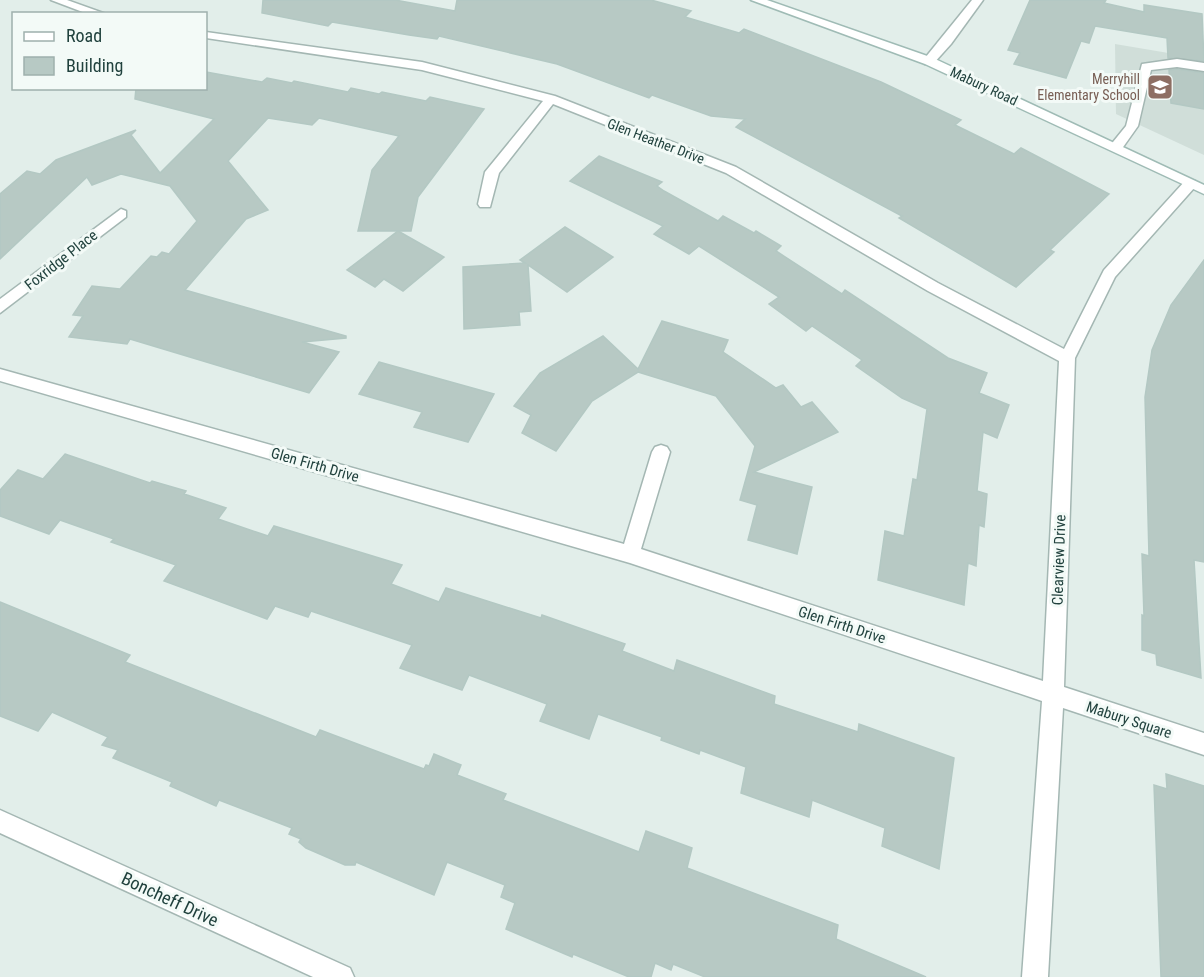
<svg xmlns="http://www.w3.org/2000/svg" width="1204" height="977" font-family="'Roboto Condensed',sans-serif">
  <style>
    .built { fill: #d0ded9 }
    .building { fill: #b7c9c4; stroke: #b3c8c3; stroke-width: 1.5 }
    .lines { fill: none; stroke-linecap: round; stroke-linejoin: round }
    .lane-casing { stroke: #a4b7b3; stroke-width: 3 }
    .street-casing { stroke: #a4b7b3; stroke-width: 3 }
    .secondary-casing { stroke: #9fbbb5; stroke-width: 3 }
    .lane { fill: #fff; fill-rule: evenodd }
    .street { fill: #fff; fill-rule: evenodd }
    .secondary { fill: #fff; fill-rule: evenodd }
    .labels { text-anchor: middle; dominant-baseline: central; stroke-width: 6; stroke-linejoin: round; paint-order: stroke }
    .far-education-label { font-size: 14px; fill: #785e54; stroke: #f3faf7; text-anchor: end }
    .far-street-label { font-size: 14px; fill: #20413d; stroke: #f3faf7 }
    .street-label { font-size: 15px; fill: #20413d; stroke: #f3faf7 }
    .near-street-label { font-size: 18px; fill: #20413d; stroke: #f3faf7 }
  </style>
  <rect width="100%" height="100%" fill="#e2eeea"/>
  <polygon class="built" points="1115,44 1204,59 1204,155 1116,114"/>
  <g class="building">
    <polygon points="263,0 395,0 455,11 457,0 651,0 691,11 685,17 739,33 744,29 881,82 961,120 955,125 1014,154 1021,148 1109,194 1050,250 1054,252 1016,287 899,218 902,216 736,127 745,119 711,116 652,95 649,98 557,64 439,36 437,39 409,35 332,22 328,26 262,13"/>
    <polygon points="1030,0 1106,0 1104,3 1144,12 1144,5 1202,14 1204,61 1168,58 1167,38 1095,26 1089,43 1081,41 1066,78 1014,64 1020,53 1008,50"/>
    <polygon points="1177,69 1204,73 1204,109 1171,103 1169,70"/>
    <polygon points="206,72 262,82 267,78 292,83 294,81 348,92 351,88 379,94 382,92 426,101 430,97 484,109 418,197 411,231 358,231 372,170 399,136 319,118 312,125 268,118 228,161 268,210 246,219 185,290 346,336 346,338 302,342 339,352 309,393 130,339 127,344 69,337 83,316 73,315 92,286 120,289 151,256 157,257 162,252 169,254 197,221 170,186 121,174 92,185 87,177 0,259 0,194 27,171 40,174 56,160 136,130 131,135 160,173 214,119 135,99 136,88 206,88"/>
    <polygon points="599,156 662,182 657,186 664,191 718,221 723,216 754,233 756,231 781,246 776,251 842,294 845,290 948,358 987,373 979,393 1009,405 997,438 983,432 977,491 987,494 984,527 979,525 976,566 968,563 964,605 878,580 885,531 904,536 913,479 917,480 927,409 902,398 856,366 862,360 812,326 806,331 769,304 779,297 699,246 689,254 654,234 663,226 570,181"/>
    <polygon points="565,227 613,257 567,292 528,265 531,311 519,312 520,325 464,329 463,267 525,263 520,260"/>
    <polygon points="398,231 444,257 403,291 384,279 375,287 347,270"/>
    <polygon points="1204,260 1204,562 1194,560 1201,678 1157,665 1156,654 1142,650 1142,615 1144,616 1142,554 1149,556 1145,397 1152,350 1171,305"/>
    <polygon points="662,321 728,340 723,352 776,388 783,385 801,407 812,402 838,432 754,472 812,487 797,554 748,540 757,505 740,500 755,446 716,396 638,372 592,401 556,451 522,433 531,415 514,406 540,373 603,336 638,369"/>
    <polygon points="379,362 494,394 468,442 414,427 422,412 359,394"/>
    <polygon points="65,454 150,483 152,481 186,491 184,494 226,508 218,519 268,536 274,526 402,565 391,584 439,602 446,588 541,618 542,615 625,644 622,651 674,671 677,660 775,696 774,704 858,732 859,724 954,758 939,869 882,846 885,828 812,800 809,817 741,793 746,767 700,750 699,754 661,740 662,737 598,714 589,739 540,721 547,704 469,675 462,690 400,668 412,645 311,611 308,617 275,606 267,619 164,581 176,565 111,542 114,539 60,520 49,534 0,516 0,490 18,470 43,479"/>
    <polygon points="0,602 130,655 125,662 316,737 320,730 424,769 426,765 429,766 434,754 461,765 457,775 506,794 503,800 639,852 646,831 692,848 687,868 838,925 836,939 926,977 705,977 673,964 671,970 655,963 651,977 629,977 573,954 572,957 506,929 515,903 501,897 505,885 447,862 434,895 356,862 355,865 345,865 306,848 299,842 301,839 289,834 292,828 219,800 216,806 170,786 172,782 113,758 118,750 102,745 108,737 52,712 38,731 0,716"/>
    <polygon points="1166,774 1204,786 1204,977 1161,977 1154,785 1167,789"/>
  </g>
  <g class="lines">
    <defs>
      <polygon id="lane" points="1177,59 1204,63 1204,71 1177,67 1151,70 1138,126 1121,150 1111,150 1109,147 1126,126 1142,64"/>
      <g id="street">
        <polygon points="51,0 67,0 106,14 88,14"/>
        <polygon points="972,0 983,0 951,44 933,64 925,64 925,58"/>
        <polygon points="206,32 422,62 555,96 736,167 938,283 1064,349 1104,270 1185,181 1195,181 1195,187 1115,277 1075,358 1064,687 1204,733 1204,755 1063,708 1048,977 1022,977 1042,701 630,563 0,381 0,369 624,544 652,452 655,447 661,445 667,447 670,452 641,549 1043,681 1059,361 928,291 726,173 553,104 499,173 490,207 480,207 478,204 485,172 543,101 422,70 206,38"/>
        <polygon points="121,209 126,211 126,217 0,313 0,299"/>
        <polygon points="0,810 350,968 354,977 313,977 0,833"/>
      </g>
      <polygon id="secondary" points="751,0 767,0 933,58 1204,185 1204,194 925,64"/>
    </defs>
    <use href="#lane" class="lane-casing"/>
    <use href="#street" class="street-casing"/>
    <use href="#secondary" class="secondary-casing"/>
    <use href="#lane" class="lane"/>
    <use href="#street" class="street"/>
    <use href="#secondary" class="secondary"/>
  </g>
  <defs>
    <symbol id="school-square" viewBox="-11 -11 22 22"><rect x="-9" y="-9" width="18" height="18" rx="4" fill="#8d6e63" stroke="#f3faf7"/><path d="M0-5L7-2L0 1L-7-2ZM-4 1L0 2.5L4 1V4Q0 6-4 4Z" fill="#fff"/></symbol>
  </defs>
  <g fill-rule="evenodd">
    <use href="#school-square" x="1145" y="72" width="30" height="30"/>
  </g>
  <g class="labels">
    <g class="far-education-label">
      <text x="1140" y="79">Merryhill<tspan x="1140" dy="16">Elementary School</tspan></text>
    </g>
    <g class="far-street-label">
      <text transform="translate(984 86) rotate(25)">Mabury Road</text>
      <text transform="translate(656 141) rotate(21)">Glen Heather Drive</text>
    </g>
    <g class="street-label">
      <text transform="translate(61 260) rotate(-38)">Foxridge Place</text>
      <text transform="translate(315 465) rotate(16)">Glen Firth Drive</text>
      <text transform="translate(1059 560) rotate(-88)">Clearview Drive</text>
      <text transform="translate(842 625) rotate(18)">Glen Firth Drive</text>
      <text transform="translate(1129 720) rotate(18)">Mabury Square</text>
    </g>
    <g class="near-street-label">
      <text transform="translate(170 899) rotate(25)">Boncheff Drive</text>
    </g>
  </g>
  <rect x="12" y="12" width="195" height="78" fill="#f3faf7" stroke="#9fb0ad" stroke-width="1.5"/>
  <rect x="24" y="32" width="30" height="9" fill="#ffffff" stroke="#9fb0ad" stroke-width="1.5"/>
  <text x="66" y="42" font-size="18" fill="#20413d">Road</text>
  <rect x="24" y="57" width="30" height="18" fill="#b7c9c4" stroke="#9fb0ad" stroke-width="1.5"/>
  <text x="66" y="72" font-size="18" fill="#20413d">Building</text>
</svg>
